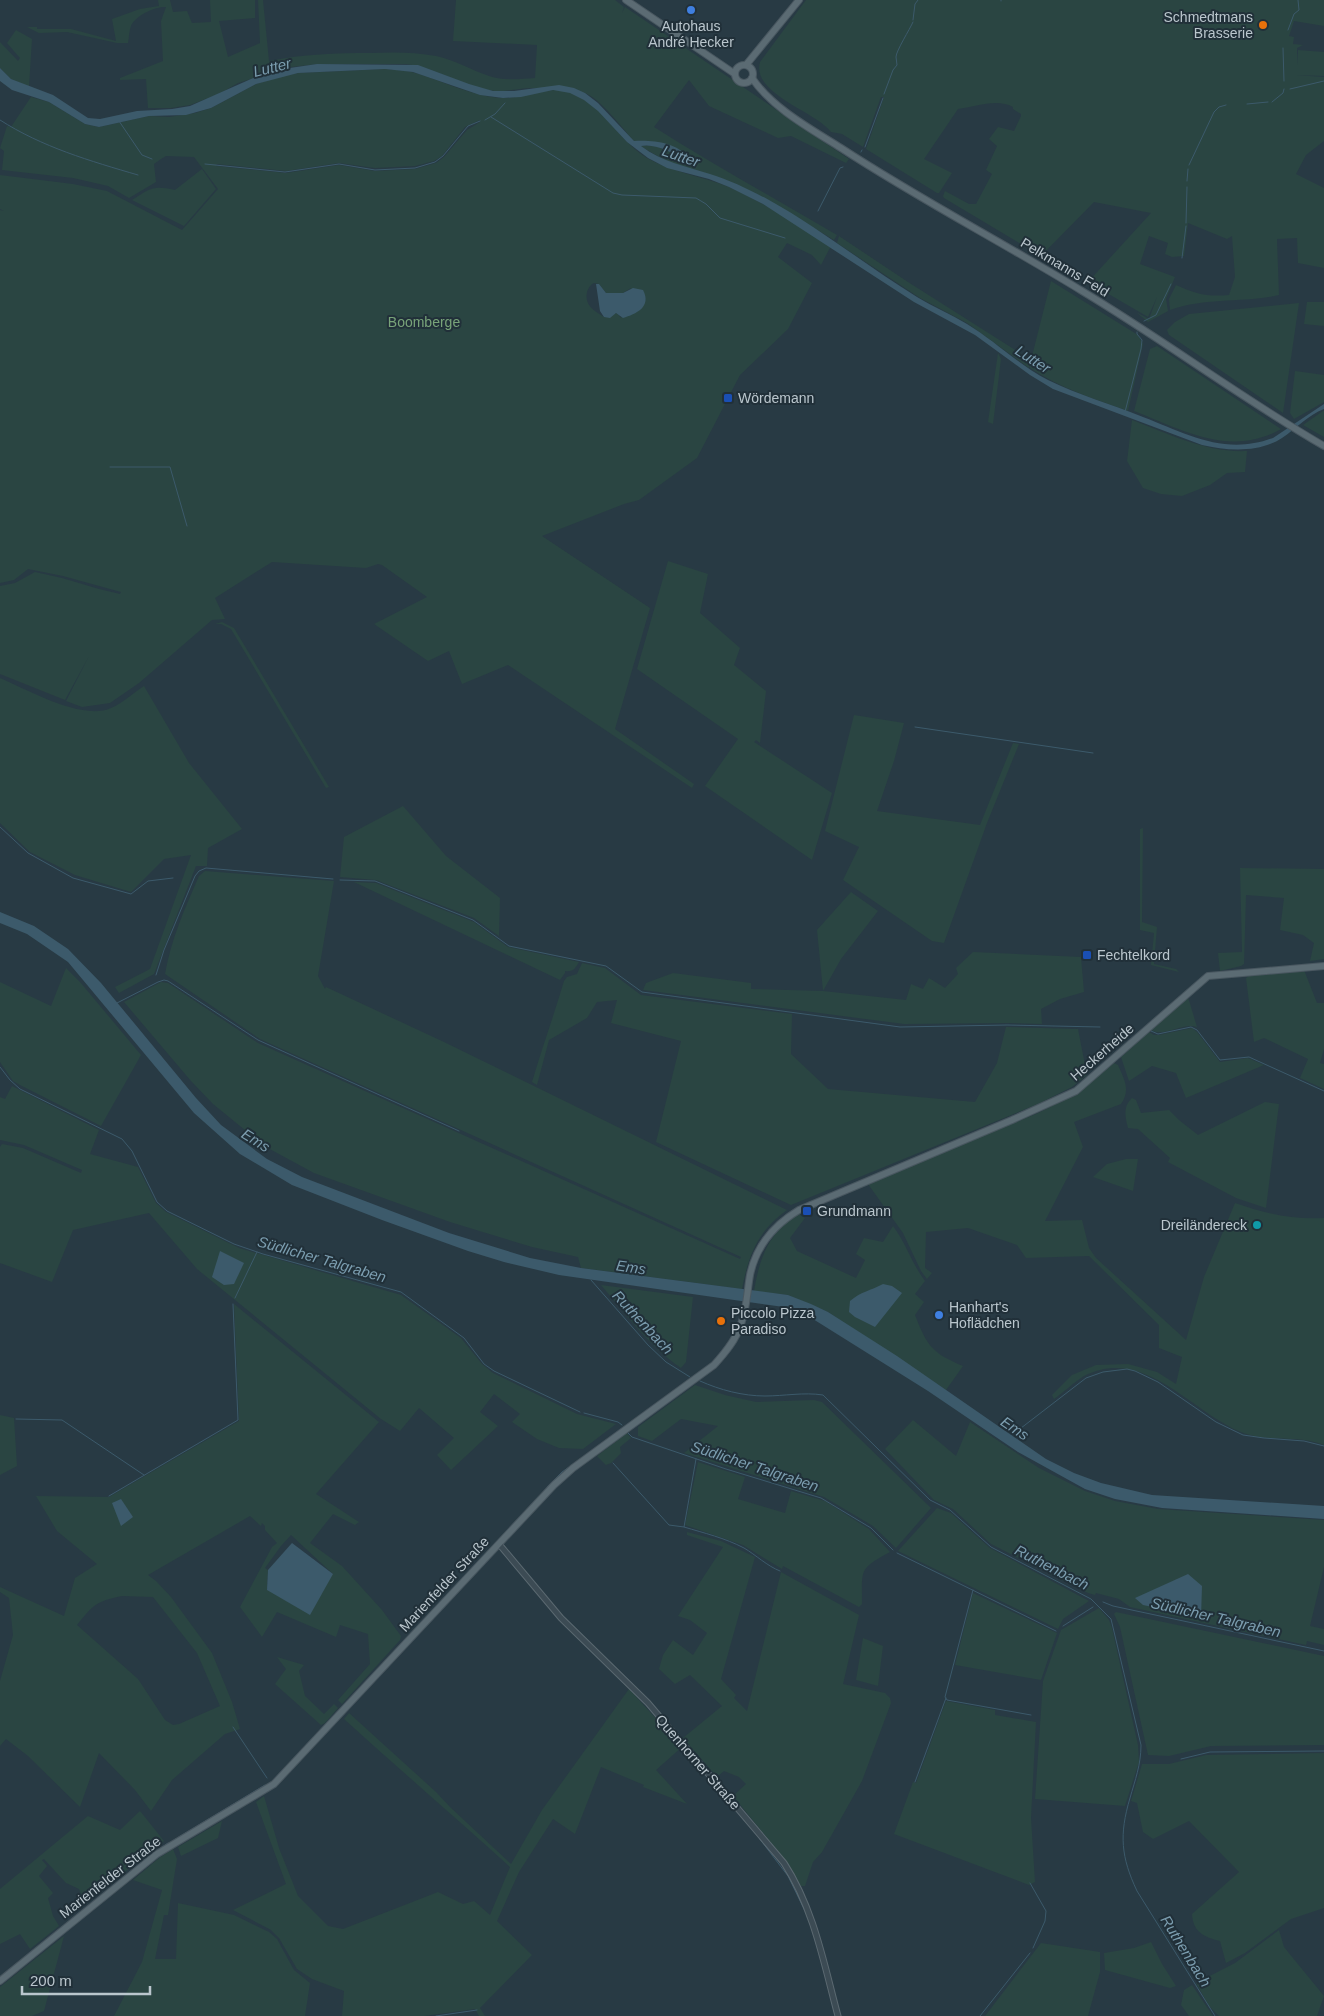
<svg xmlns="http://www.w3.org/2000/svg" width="1324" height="2016" font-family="Helvetica,sans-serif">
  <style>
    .green { fill: #2a4542; fill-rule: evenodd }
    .water { fill: #3c5a6b }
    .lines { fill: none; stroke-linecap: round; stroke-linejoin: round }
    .stream { stroke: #3c5a6b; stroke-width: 1 }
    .minor-casing { stroke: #5b6971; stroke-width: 7 }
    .major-casing { stroke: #495760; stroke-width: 8 }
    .minor { stroke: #3c4b54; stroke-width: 5 }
    .major { stroke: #5b6b73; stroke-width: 6 }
    .shop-dot { fill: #3f7fe0; stroke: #213039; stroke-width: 2 }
    .food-dot { fill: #e8710a; stroke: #213039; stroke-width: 2 }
    .transit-dot { fill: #1a4fb4; stroke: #213039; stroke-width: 2 }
    .culture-dot { fill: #0f9aa8; stroke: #213039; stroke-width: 2 }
    .labels { text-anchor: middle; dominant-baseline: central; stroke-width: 4; stroke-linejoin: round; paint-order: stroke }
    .poi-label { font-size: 14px; fill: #bac6cd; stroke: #213039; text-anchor: start }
    .street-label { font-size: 14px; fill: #bac6cd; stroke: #213039 }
    .park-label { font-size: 14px; fill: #78a379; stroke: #213039 }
    .water-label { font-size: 15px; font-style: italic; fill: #7b9daf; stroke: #213039 }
  </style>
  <rect width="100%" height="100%" fill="#283a44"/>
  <g class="green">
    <path d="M158 0H170L173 12 187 11 192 23 211 22 210 0H255V18L219 21 228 57 260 43 258 0H263L269 61C303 54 336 53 371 53 393 52 415 52 436 56 455 60 471 70 489 76 504 81 520 79 535 78L537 45 453 41 456 0H615L624 7 622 13 625 7 849 159 846 163 791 136 778 138 709 106 689 80 654 127C714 165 776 199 837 235L834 240 769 201 731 182 670 163 640 146C655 143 674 152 686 161L689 158 645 141H634C622 128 601 99 585 93 578 90 541 88 532 88 519 88 507 92 494 91 463 87 437 68 406 64H318L291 67 238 83 219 94 190 105 171 108H148L146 79 120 80V78L163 61 161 21 166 7C155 6 135 16 131 26 129 31 129 38 128 43H117L67 32 39 33 27 27H37V29H71L116 41 112 19 140 9 159 6Z"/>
    <path d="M806 0H1324V26L1294 21 1289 36 1294 37 1293 44 1303 45 1297 48V65L1298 50 1324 52V76L1296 75 1324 77V141L1306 155 1296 174 1324 188V268L1298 263 1297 238 1277 239 1279 295C1243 303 1205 297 1170 310L1169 299 1176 285C1196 294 1207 297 1229 295L1235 277 1232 236 1227 239 1188 223 1184 256 1172 257 1165 254 1168 243 1149 236 1140 264 1175 277 1166 299 1168 311 1148 322 1136 312 1149 319 1157 297 1148 317 1088 282 1151 213 1094 202 1041 256 944 198 943 196 945 191 969 204H976L992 174 986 170 997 146 989 139 998 127 1014 131 1021 116V114L1013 109V107C997 98 975 107 958 109L924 159 952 173 939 193H937L866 149 884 97H881L863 147 842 134 831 132C815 111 751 94 760 62Z"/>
    <polygon points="16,30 32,39 29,87 11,79 0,68 0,42 18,61 20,58 7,43"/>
    <path d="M385 69C395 70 406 70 415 73 444 81 473 97 503 98 526 98 547 85 570 92 603 103 618 141 647 158 673 173 702 176 729 187 765 203 798 225 831 246L821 265 812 255 787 243 778 257 812 283 788 329 740 375 697 458 639 500 624 504 542 536 650 608 615 729 694 784 692 788 508 665 462 684 449 651 428 661 374 624 427 597 382 565 378 564 366 568 272 562 215 598 225 619 212 620 139 683 110 703 82 707 66 701 89 656 65 700 0 674V586L15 583 35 572 62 578 99 589 120 594 121 592 63 576 28 569 14 580 0 583V210L4 211 0 209V175L73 184 107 191 182 230 218 189 194 157 166 156 161 159 157 154 161 159 154 164 156 182 129 198 108 186 73 178 2 170 4 151 0 148 7 126 11 127 31 97 49 102 85 124 99 127 149 116 169 117 195 113 211 108 256 84 278 77 298 73ZM480 120V122L467 130 444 157 436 163 415 169 375 171 339 165 286 173 216 166 217 164 286 171 339 163 375 168 415 166 434 161 442 156 465 127ZM594 283 599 284 606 293H623L631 288 621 318 617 313 604 317C595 311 584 306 587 292 589 287 590 285 594 283Z"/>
    <path d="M202 169 216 189 184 226 132 200C150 188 154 185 175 190Z"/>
    <path d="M839 236 908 282 1031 360 1051 281 1138 335 1143 344 1128 411C1094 399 1060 388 1030 368L1031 362 1029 368 967 323 920 298 837 243Z"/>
    <polygon points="1307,302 1324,302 1324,326 1304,324"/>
    <polygon points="1299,303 1283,413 1169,335 1167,330 1175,322 1189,314"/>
    <path d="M1157 346 1281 429C1230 458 1183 430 1134 411L1150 349Z"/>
    <polygon points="998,353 1001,359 993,424 988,422"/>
    <polygon points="1295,371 1324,375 1324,402 1294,419 1290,413"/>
    <polygon points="1323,411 1324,411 1324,437 1303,425"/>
    <path d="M1132 420C1169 434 1207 453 1247 451L1245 472 1227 473 1210 485 1182 496 1161 494 1143 488 1127 461Z"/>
    <polygon points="668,561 708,574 700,613 740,648 734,665 766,691 760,743 756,740 754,742 832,793 812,860 705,786 738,739 637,669"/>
    <polygon points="222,622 234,628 329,787 326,788 231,629 221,624 215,624"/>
    <path d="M0 678C28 690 82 721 111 708 123 703 133 693 144 686L189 763 242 829 208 848 207 866H196L154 974 119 993 115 987 150 969 191 855 164 859 131 892 75 875 30 852 0 823Z"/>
    <polygon points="854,715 904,723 894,761 877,811 980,825 1013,743 1019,744 987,823 944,943 932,941 843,880 859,847 825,831"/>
    <polygon points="403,806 446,856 500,898 499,936 474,918 376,880 340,877 344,837"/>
    <polygon points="1143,828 1142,922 1157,927 1154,964 1176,969 1179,972 1151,965 1154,933 1140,930 1140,829"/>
    <polygon points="1240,868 1324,869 1324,959 1310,961 1314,943 1303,935 1280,930 1284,898 1246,895 1244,964 1241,966 1220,971 1218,953 1242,952"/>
    <path d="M205 871 334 881 318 976 325 989 326 987 444 1042 787 1210C757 1232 749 1254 742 1289L581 1268 578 1257 532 1247 450 1222 314 1173 266 1147 213 1104 191 1081 124 1002 161 982 168 983 258 1043 740 1259 741 1257 260 1039 165 974C171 939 185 908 199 876Z"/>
    <path d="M354 882 376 883 474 922 508 947 579 962C575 969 573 972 565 971V973L560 980Z"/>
    <polygon points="851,892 878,911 841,959 823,991 906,1000 911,984 923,989 929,978 945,988 958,974 956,968 973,952 1081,957 1084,992 1060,999 1041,1009 1042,1024 1008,1023 904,1024 643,990 646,983 673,973 751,983 751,989 823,991 817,930"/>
    <path d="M582 963 605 968 641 995 792 1014 791 1054 828 1089 975 1102 997 1063 1006 1027 1078 1029 1087 1075 1072 1087 1038 1104 791 1205 656 1142 681 1041 611 1023 617 1000 597 1002 587 1018 549 1040 537 1085 532 1082C542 1048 554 1015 564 981L567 977 577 974Z"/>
    <polygon points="66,968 80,982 141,1055 101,1126 20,1085 13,1081 0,1062 0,982 51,1006"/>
    <polygon points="1304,970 1317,1003 1324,1003 1324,1049 1320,1063 1324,1064 1324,1089 1300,1078 1308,1059 1264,1038 1254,1042 1246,978 1250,975"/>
    <path d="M1188 997 1197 1027C1182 1022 1164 1038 1151 1030Z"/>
    <polygon points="1192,1028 1197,1032 1220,1062 1248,1058 1264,1065 1186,1098 1176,1073 1152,1066 1129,1081 1121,1057 1149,1032 1154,1035 1159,1035"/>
    <path d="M1114 1063 1118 1065C1124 1079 1131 1090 1121 1104L1074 1122 1083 1147 1045 1221 1082 1220 1089 1248 1096 1258 1186 1340 1204 1277 1235 1203C1264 1213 1293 1220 1324 1218V1445C1298 1434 1267 1443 1241 1432 1191 1412 1144 1345 1084 1376 1074 1382 1064 1392 1054 1399L1052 1395 1072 1375 1096 1365 1128 1364 1157 1372 1176 1384 1182 1357 1159 1348V1325L1089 1256 1026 1258 1017 1245 968 1228 926 1232 925 1268 932 1273 927 1279 921 1271 903 1233 868 1184 1038 1113 1078 1093Z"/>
    <polygon points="12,1086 99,1130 90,1154 138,1167 156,1203 166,1212 239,1248 401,1295 461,1338 482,1364 493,1373 577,1414 616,1424 583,1449 559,1448 537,1439 512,1422 520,1414 494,1394 480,1412 498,1426 451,1470 437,1455 454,1438 419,1408 400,1431 381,1419 197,1269 149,1213 73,1230 52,1282 0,1263 0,1147 2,1144 23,1148 81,1173 82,1170 24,1145 0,1140 0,1097 5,1099"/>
    <path d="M1132 1098 1136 1100 1141 1113 1169 1110 1179 1120 1198 1135 1265 1102 1279 1104 1266 1208 1236 1198 1168 1162 1170 1158 1138 1129 1128 1128C1125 1117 1123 1106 1132 1098Z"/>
    <polygon points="1126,1159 1138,1159 1133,1191 1093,1177 1107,1164"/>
    <path d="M799 1214 805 1218 790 1238 797 1251 856 1278 865 1260 856 1254 864 1238 883 1242 893 1226C906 1243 912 1264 925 1281L915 1294 924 1302 915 1315C927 1346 932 1353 963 1366L946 1390 828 1312 788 1295 754 1291C759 1260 769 1230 799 1214Z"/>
    <path d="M601 1285 693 1297 686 1362 681 1368C649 1346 626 1314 601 1285Z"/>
    <path d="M234 1304 379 1422 316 1494 359 1522 355 1525 333 1514 310 1543 342 1566 382 1610 401 1636 400 1640 342 1704 338 1700 370 1664 368 1634 340 1625 336 1637 277 1612 262 1637 240 1607 272 1547 277 1543 265 1530V1526L262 1523 261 1526 250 1516 148 1575 156 1581 171 1597 212 1653 232 1702 240 1729 225 1734 172 1780 151 1811 135 1790 99 1753 80 1807 28 1756 6 1739 0 1746V1681L13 1635 9 1598 0 1592V1587L64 1616 75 1578 97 1564 57 1531 36 1496 109 1497 239 1421ZM291 1535 333 1574 267 1590 268 1570 265 1568 281 1546ZM122 1596 153 1597 197 1653 220 1706 179 1724 173 1725 165 1720 138 1679 77 1625C94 1604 95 1602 122 1596Z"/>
    <polygon points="695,1385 725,1395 756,1402 814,1400 822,1402 931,1508 896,1548 873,1526 824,1497 684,1453 718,1426 681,1419 652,1441 638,1436 638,1427"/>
    <polygon points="0,1415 14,1418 17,1466 0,1475"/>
    <polygon points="913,1420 956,1456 970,1422 1039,1468 1085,1491 1115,1501 1158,1509 1324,1520 1324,1567 1310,1626 1324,1629 1324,1645 1307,1641 1306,1645 1130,1607 1119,1599 1096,1593 1095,1595 1088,1593 991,1544 953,1509 934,1500 885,1449"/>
    <polygon points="627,1433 631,1438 620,1447 621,1453 611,1463 606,1465 597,1456"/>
    <path d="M698 1462 745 1477 738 1499 785 1513 791 1491 825 1501 869 1529 890 1552C859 1569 862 1568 862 1604L859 1607 783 1566 782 1569 743 1545 685 1525Z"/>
    <polygon points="937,1508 951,1513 990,1548 1089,1601 1063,1619 1058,1629 898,1551"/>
    <polygon points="687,1532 721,1541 755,1557 721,1679 736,1695 734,1698 747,1711 781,1572 859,1615 843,1684 885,1693 890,1698 891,1703 862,1781 822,1852 813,1862 805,1886 801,1886 786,1861 733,1796 746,1784 739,1777 724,1771 717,1777 683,1738 722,1706 690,1675 675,1684 659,1669 663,1655 673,1640 693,1655 707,1633 690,1620 678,1616 723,1547 687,1535"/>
    <polygon points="973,1593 1057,1633 1041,1680 955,1665"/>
    <polygon points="1099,1608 1109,1620 1112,1628 1138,1745 1139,1762 1125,1806 1035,1799 1043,1681 1061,1630"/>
    <polygon points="1116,1612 1324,1656 1324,1745 1211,1746 1169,1756 1148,1755 1120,1627 1114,1614"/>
    <polygon points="863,1638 883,1646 878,1686 856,1680"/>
    <polygon points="277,1657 304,1665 299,1671 305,1696 324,1714 334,1704 338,1708 325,1723 321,1725 275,1684 286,1669"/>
    <path d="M629 1689 682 1747 656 1770 687 1804 643 1787 644 1785 601 1767 575 1834 553 1819 519 1872 497 1921 532 1955 480 2008 485 2016H479L475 2009 424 2016H342L344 1991 312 1979 297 1969 279 1938 271 1930 233 1910 286 1884 256 1802 264 1796 279 1848 298 1896 328 1926 343 1929 438 1892 463 1904 474 1901 490 1915 510 1867C455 1817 399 1769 344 1719L349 1713 436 1792 450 1807 511 1864 542 1810Z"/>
    <polygon points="946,1701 995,1710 995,1715 1036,1722 1031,1818 1035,1882 1029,1885 894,1834 913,1782 916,1783"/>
    <path d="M1324 1753V1908L1291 1919 1245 1953 1226 1963 1220 1941C1204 1937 1193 1932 1192 1914L1239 1872 1189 1821 1153 1839 1143 1832 1137 1803 1131 1801 1142 1764H1169L1206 1755Z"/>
    <polygon points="140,1811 164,1841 85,1903 79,1889 66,1883 44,1859 42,1860 47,1866 39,1876 53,1893 48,1898 53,1916 59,1926 30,1949 20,1934 0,1944 0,1889 88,1816 120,1830"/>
    <polygon points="222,1821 218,1838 181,1856 178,1847"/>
    <polygon points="173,1849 177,1859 168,1915 164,1915 155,1959 176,1959 178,1903 234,1915 269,1932 277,1939 294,1970 310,1983 305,2016 114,2016 142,1962 162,1890 133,1880 159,1858"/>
    <polygon points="1279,1930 1284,1947 1324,1996 1317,2016 1219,2016 1209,2006 1196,1983 1235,1963"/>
    <polygon points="64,1936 44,2011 32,2016 0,2016 0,1987"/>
    <polygon points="1151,1942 1162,1964 1176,1986 1170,1988 1105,1970 1104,1953 1134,1948"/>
    <polygon points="1041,1943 1100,1952 1100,1972 1088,2016 985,2016"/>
    <polygon points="1192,1985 1213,2016 1189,2016 1181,2005 1184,1990"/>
  </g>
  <g class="water">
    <path d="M317 64 418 65 469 84 493 91H514L559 85 574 88 585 93 598 103 634 141C653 140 676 142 689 158L686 161C674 153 655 143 641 146 662 162 685 166 710 174 730 180 750 190 769 200 821 229 867 266 917 297 933 307 951 314 967 324 995 341 1019 365 1048 380 1078 395 1111 404 1143 417 1187 434 1225 456 1273 438L1324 404V409C1308 415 1297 428 1282 438 1259 453 1228 451 1202 445L1053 389 1030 375 975 335 914 302 763 204 729 187 709 179 667 168 648 158 627 142 598 111 584 100 570 93 553 90 521 97 503 98 480 95 413 72 385 69 298 73 256 84 211 108 186 115 149 116 99 127 85 124 49 102 12 90 0 81V68L11 79 53 95 88 118 100 119 137 111 172 109 190 106 269 71Z"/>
    <path d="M596 284H599L606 293H623L633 288 643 290C652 307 636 314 623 318L616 313 610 318 604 317 600 311Z"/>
    <polygon points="0,912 34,926 68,949 101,983 196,1098 221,1125 267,1159 302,1177 449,1233 530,1258 581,1268 788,1295 811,1304 828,1312 897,1356 1046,1459 1074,1473 1101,1483 1152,1495 1324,1506 1324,1519 1162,1508 1115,1499 1085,1489 1018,1452 928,1391 805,1314 791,1308 559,1275 504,1262 468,1251 382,1220 292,1185 240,1154 194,1113 68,962 27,934 0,923"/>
    <polygon points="220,1251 244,1263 234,1284 224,1285 212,1277"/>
    <path d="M883 1284 892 1286 902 1293 875 1327 855 1317 849 1312 850 1301C862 1291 870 1291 883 1284Z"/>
    <polygon points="121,1499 133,1517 121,1526 112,1503"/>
    <polygon points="292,1543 333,1574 310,1615 267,1590 268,1570"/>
    <polygon points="1188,1574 1202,1586 1201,1617 1143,1605 1135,1598"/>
  </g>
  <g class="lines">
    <g class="stream">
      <polyline points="1001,1 1001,0"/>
      <polyline points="913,20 915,4 918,0"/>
      <polyline points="1288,30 1294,14 1299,10 1298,0"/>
      <polyline points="1283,48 1284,81"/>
      <polyline points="1290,89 1324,81"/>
      <path d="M884 94 893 70 897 65C897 62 896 60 896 57 896 51 910 29 913 22"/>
      <polyline points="1272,102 1283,93 1284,89"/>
      <polyline points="1247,104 1268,102"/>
      <polyline points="491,117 613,193 622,195 696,198 706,204 720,218 785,238"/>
      <path d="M0 120C42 147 90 161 138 175"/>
      <polyline points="485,120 495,114 505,103"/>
      <polyline points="119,121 142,155 152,159"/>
      <polyline points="865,147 883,98"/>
      <polyline points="861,152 862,150"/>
      <polyline points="205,164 285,172 339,164 375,170 415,168 435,162 443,156 468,126 480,121"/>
      <polyline points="1189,165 1214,112 1219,107 1226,105"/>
      <polyline points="1187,181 1188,169"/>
      <polyline points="818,211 840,168 843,167"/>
      <polyline points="1186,223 1187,187"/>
      <polyline points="1182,258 1186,226"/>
      <polyline points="1144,321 1156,315 1171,284"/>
      <polyline points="1125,412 1141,349 1142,340 1137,334 1137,332"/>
      <polyline points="110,467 170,467 187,526"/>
      <polyline points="915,727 1093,753"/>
      <polyline points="0,827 28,853 73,878 131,894 148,881 173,878"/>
      <polyline points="340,880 375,881 473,920 509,946 606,966 642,992 900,1027 1007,1025 1100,1027"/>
      <polyline points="156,975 164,950 195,876 199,871 206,868 333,879"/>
      <polyline points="117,1003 158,982 164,980 168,981 258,1040 459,1131"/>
      <polyline points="1151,1031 1158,1034 1191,1027 1197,1030 1220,1060 1249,1057 1324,1091"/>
      <polyline points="0,1067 10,1080 20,1089 122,1139 132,1151 157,1202 167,1211 234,1244 263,1254 401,1292 464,1338 484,1364 494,1371 580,1412"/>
      <polyline points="591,1280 648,1345 666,1362 690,1377"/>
      <polyline points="235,1298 257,1252"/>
      <path d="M700 1381C720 1390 743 1396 765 1396 784 1396 804 1392 823 1395L930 1500 950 1510 991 1547 1091 1599 1111 1619 1141 1745C1141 1765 1135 1780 1130 1798 1119 1835 1121 1857 1137 1891L1215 2016"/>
      <polyline points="584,1413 618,1422 622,1425"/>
      <polyline points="16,1419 62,1420 144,1475"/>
      <polyline points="628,1433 632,1437 726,1469 821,1498 871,1528 893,1550"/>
      <polyline points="1012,1435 1086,1378 1103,1372 1127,1369 1135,1371 1158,1382 1216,1422 1243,1435 1264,1438 1304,1441 1324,1446"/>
      <path d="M696 1459 684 1527C704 1533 725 1538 744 1548 756 1555 767 1566 780 1571"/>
      <polyline points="613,1463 669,1525 684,1527"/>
      <polyline points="547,1487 562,1472 589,1453"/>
      <polyline points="109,1496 238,1420 233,1304"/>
      <polyline points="897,1553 1056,1631"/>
      <polyline points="973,1590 945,1697 947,1700 1031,1715"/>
      <polyline points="1103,1602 1113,1606 1324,1651"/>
      <polyline points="1063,1626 1093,1607"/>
      <polyline points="233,1727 267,1778"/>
      <polyline points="1181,1759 1210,1752 1324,1751"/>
      <polyline points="915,1782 946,1698"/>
      <polyline points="759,1838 788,1876 805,1911"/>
      <polyline points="174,1840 265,1785"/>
      <polyline points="160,1849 168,1843"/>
      <polyline points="1030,1883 1046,1911 1045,1921 1033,1948"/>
      <polyline points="87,1907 148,1857"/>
      <polyline points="436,2016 477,2010"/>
      <polyline points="980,2016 1030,1953"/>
    </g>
    <defs>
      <path id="minor" d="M499 1544 561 1618 648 1703 784 1863C814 1909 824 1964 838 2016"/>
      <g id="major">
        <polyline points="626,0 735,74"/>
        <circle cx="744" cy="74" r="9"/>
        <polyline points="746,65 799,0"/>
        <path d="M752 78C772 108 811 129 841 148 919 199 1002 242 1082 291 1164 340 1241 398 1324 446"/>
        <path d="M0 1981 157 1854 274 1784 554 1485 573 1468 714 1365C725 1353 736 1340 741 1324 747 1308 747 1292 750 1275 756 1246 774 1225 799 1210L1012 1120 1076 1091 1208 976 1324 966"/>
      </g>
    </defs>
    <use href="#minor" class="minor-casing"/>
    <use href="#major" class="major-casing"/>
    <use href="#minor" class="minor"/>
    <use href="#major" class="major"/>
  </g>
  <g class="shop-dot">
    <circle cx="691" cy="10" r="5"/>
    <circle cx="939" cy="1315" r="5"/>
  </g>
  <g class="food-dot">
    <circle cx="1263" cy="25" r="5"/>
    <circle cx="721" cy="1321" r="5"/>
  </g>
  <g class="transit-dot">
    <rect x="723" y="393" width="10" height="10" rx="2.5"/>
    <rect x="1082" y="950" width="10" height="10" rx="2.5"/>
    <rect x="802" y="1206" width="10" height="10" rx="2.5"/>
  </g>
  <circle class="culture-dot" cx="1257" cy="1225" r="5"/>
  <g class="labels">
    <g class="poi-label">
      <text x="1253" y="17" text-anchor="end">Schmedtmans<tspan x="1253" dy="16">Brasserie</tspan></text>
      <text x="691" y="26" text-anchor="middle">Autohaus<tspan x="691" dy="16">André Hecker</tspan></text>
      <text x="738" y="398">Wördemann</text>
      <text x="1097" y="955">Fechtelkord</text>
      <text x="817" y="1211">Grundmann</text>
      <text x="1247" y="1225" text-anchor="end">Dreiländereck</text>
      <text x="949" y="1307">Hanhart's<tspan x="949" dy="16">Hoflädchen</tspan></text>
      <text x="731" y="1313">Piccolo Pizza<tspan x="731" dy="16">Paradiso</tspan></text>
    </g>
    <g class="street-label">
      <text transform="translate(1065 267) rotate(31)">Pelkmanns Feld</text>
      <text transform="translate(1102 1052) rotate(-41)">Heckerheide</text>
      <text transform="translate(444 1584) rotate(-47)">Marienfelder Straße</text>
      <text transform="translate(698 1762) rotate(49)">Quenhorner Straße</text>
      <text transform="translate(110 1877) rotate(-38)">Marienfelder Straße</text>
    </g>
    <g class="park-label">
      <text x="424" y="322">Boomberge</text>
    </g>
    <g class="water-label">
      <text transform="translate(272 67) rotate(-14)">Lutter</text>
      <text transform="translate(681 156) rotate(19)">Lutter</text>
      <text transform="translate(1033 359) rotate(33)">Lutter</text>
      <text transform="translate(256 1140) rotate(32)">Ems</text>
      <text transform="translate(322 1259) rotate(16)">Südlicher Talgraben</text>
      <text transform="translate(631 1267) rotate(8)">Ems</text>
      <text transform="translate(643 1322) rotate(47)">Ruthenbach</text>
      <text transform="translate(1015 1428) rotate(34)">Ems</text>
      <text transform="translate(755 1466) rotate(18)">Südlicher Talgraben</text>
      <text transform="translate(1052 1567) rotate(27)">Ruthenbach</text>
      <text transform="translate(1216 1617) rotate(13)">Südlicher Talgraben</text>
      <text transform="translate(1186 1951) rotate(58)">Ruthenbach</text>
    </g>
  </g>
  <path d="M22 1986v8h128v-8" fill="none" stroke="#bac6cd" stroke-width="2.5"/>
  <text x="30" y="1986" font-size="15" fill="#bac6cd" stroke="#213039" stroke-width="4" paint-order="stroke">200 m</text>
</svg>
